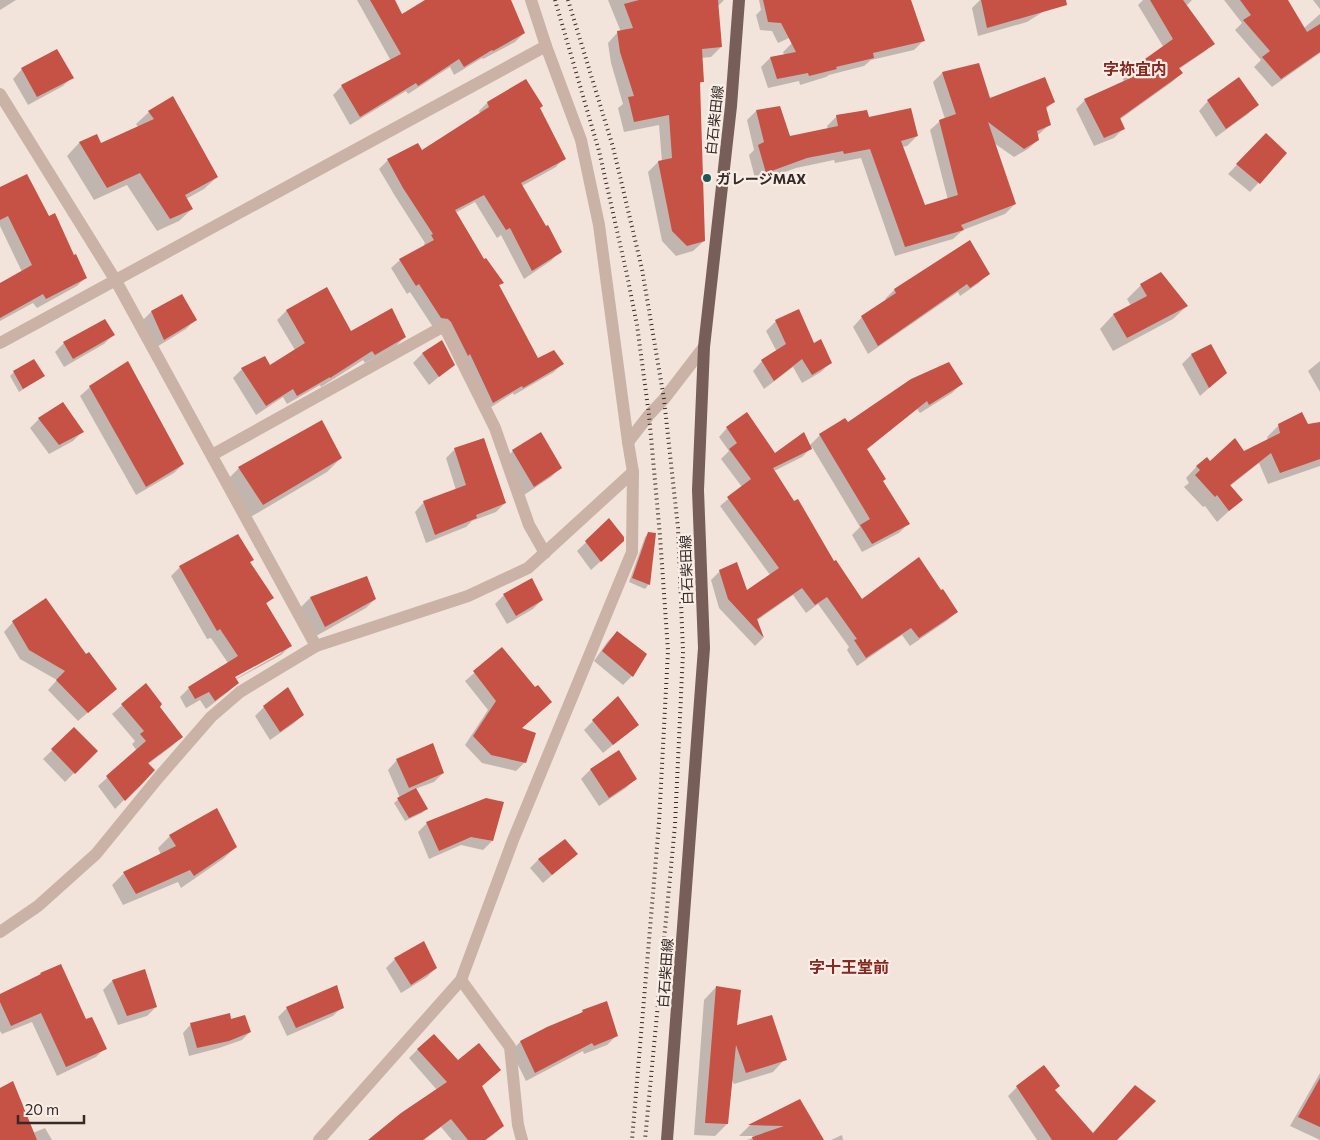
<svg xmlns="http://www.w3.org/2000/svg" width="1320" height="1140" font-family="Commissioner,'Noto Sans JP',sans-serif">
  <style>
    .shadow { fill: #0003; fill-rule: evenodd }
    .building { fill: #c65145 }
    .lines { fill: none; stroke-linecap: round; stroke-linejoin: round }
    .minor { stroke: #cab2a7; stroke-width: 12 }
    .major { stroke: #785e58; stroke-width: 12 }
    .rail { stroke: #362a28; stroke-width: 4; stroke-dasharray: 1 4; stroke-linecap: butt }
    .poi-dot { fill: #1d5853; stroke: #f9eee7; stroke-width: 2 }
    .labels { text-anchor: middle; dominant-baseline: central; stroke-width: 4.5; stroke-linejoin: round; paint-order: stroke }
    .street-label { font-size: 14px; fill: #362a28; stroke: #f9eee7 }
    .poi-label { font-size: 14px; font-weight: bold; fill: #362a28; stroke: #f9eee7; text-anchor: start }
    .quarter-label { font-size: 16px; font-weight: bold; fill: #862920; stroke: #f9eee7 }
  </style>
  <rect width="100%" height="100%" fill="#f2e4db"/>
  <g class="shadow">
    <polygon points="0,0 16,0 0,10"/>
    <polygon points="357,0 393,0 401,16 428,0 510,0 524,33 515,42 483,59 482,58 454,75 450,67 408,94 406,91 350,125 333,95 342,86 391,61"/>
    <polygon points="608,0 724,0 717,7 721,47 711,57 701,58 703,81 699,85 704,241 693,251 676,256 662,241 648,172 658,162 662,162 659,125 624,132 618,108 623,104 611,63 608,43 618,32 621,32"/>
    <polygon points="759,0 874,0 778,43 772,31 760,30 756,15 761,10"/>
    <polygon points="980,0 1062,0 1027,22 978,36 972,8"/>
    <polygon points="1143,0 1192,0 1186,6 1213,43 1204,52 1179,69 1182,73 1172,82 1119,120 1123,129 1114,138 1094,146 1076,109 1085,100 1124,82 1123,79 1132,70 1164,48 1138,5"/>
    <polygon points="1224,0 1286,0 1304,28 1320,14 1320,53 1272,87 1254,67 1261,60 1235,30 1242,23"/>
    <polygon points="1313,0 1320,0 1320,9"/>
    <polygon points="923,41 914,50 871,60 864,66 829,75 826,77 800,85 799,81 768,88 761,67 770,58 784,55 783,52 792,43"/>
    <polygon points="978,65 989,99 1053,102 1045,110 1049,125 1037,136 1038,140 1028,149 1014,157 994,143 1015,204 1005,214 963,230 953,239 895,256 861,158 835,163 834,160 796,168 756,182 749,155 754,150 747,120 756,111 789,137 828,130 827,126 837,116 868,118 917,136 907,146 902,147 924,207 948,200 930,130 940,121 945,119 933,82 942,73"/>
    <polygon points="22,69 72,77 63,86 28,105 13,79"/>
    <polygon points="1238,78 1257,104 1248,114 1216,137 1199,111 1208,101"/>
    <polygon points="526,81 564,158 556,167 522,186 560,251 552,260 524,279 501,235 497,238 475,202 455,213 484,261 502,282 498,286 538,360 562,364 554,372 514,395 513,393 485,411 443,331 433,327 410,292 407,294 391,268 400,260 425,246 424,244 425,243 395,196 379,169 388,160 421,152 480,114 479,111 487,103"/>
    <polygon points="149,112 217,177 204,189 186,199 192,209 179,221 157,231 127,185 94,200 67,156 79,143 96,135 101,144 138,127 136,124"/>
    <polygon points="1266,135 1286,153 1250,192 1228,174"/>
    <polygon points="0,189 49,218 86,277 77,286 37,308 33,303 0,321 0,285 22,272 0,226"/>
    <polygon points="988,273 979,283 960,296 958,292 868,354 853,327 862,317 887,301 885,299 894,290"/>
    <polygon points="1141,285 1187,306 1173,319 1113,351 1100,329 1113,315 1131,306 1127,299"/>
    <polygon points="326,289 351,333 405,337 396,346 365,363 363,360 321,387 320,385 287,404 283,397 256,415 233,378 242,369 269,366 295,350 277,320 286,311"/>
    <polygon points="182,295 195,320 186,329 155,348 142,321 151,312"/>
    <polygon points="798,311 814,345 830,363 821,372 802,383 793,367 764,389 753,371 762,361 777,352 766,331 775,322"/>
    <polygon points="113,335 104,344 64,367 55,352 64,343"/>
    <polygon points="1210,345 1226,373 1200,396 1182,364 1191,355"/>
    <polygon points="422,354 453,365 429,385 413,363"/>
    <polygon points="1320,361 1320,392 1308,371"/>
    <polygon points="128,363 183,464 174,473 136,495 80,396 90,387"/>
    <polygon points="14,372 44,376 19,392 10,376"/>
    <polygon points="961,384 952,393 920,413 917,409 866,450 882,481 908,524 899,533 862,552 852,535 860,527 812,447 802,457 774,471 834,563 861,601 940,592 957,611 948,620 910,646 902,635 857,666 847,650 849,647 818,604 806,613 793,595 756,621 763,638 755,646 719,608 711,580 720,571 746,592 770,575 720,506 742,487 721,459 729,451 719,437 727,428 774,455 809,446 820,435 845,419 848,424"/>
    <polygon points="39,419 82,432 73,441 49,454 30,428"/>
    <polygon points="1320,423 1320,466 1268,484 1259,463 1230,486 1241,500 1217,522 1205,506 1203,507 1184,487 1189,483 1186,478 1197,466 1244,453 1268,441 1267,437 1279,425 1308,425"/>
    <polygon points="455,449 505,503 496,512 472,521 466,527 426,543 415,512 424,502 456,490 446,458"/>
    <polygon points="513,451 560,468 551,477 524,495 504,460"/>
    <polygon points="341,458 327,472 249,518 225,482 239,468"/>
    <polygon points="609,520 613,550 591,570 577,551"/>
    <polygon points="649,533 649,584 645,589 629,582 645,537"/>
    <path d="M252 560 249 563 272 598 266 604 290 646 281 655 235 680 237 683 228 692 206 709 200 700 186 708 180 697 189 688 228 663 211 638 207 639 171 576 180 567ZM281 650V653L230 682 229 679Z"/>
    <polygon points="366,578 375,599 366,608 316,636 301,607 310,598"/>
    <polygon points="504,595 542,600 533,609 507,624 495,604"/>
    <polygon points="13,622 85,656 115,689 78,721 48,690 57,680 20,659 4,632"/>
    <polygon points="617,632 646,654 632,676 623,685 594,661 608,641"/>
    <polygon points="502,649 520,729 525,762 516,771 482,763 465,745 488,710 465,681"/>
    <polygon points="145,685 158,707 181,737 172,746 148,764 131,793 115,809 98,786 137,751 132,744 135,741 112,714"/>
    <polygon points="264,707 303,715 293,724 270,740 255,716"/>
    <polygon points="593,721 638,724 603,753 584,730"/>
    <polygon points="74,729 96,751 65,782 43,759"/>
    <polygon points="619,752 635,779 626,788 599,806 581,779 590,770"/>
    <polygon points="397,760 443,773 434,782 415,789 426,809 422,813 405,821 394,803 400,798 388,770"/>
    <polygon points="427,823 492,841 483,850 461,845 429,859 418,832"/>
    <polygon points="170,836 236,847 223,859 181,888 178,882 123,905 112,885 124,873 161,855 158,848"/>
    <polygon points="576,854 543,883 530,868 539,859"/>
    <polygon points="395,959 436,968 427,977 401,993 386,968"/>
    <polygon points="144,971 156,1007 147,1016 118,1025 103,990 112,981"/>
    <polygon points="41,974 86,1020 105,1048 96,1057 57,1076 32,1022 2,1034 0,1031 0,996 37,978"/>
    <polygon points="716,987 736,1026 785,1059 773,1072 734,1084 731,1078 727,1124 715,1136 694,1135 704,1000"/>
    <polygon points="606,1003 616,1036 607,1045 584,1054 583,1051 526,1081 511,1051 520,1042 579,1015 583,1011"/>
    <polygon points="342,1007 333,1016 287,1036 278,1017 287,1008"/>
    <polygon points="191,1024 250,1032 242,1040 219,1048 189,1056 183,1033"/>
    <polygon points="418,1049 458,1062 500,1070 481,1087 502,1126 493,1135 486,1140 452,1140 441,1127 424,1140 370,1140 437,1090 409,1058"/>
    <polygon points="1320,1073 1320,1140 1290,1126"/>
    <polygon points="1017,1087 1054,1090 1092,1134 1115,1140 1037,1140 1008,1096"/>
    <polygon points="0,1089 33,1133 45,1128 52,1140 0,1140"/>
    <polygon points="800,1101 822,1140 747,1140 757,1136 739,1136 749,1126"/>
    <polygon points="842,1135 843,1140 831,1140"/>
  </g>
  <g class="building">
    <polygon points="370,0 395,0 402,14 425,0 511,0 525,33 493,51 492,50 464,67 459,59 418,86 416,83 360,117 341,85 401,54"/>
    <polygon points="639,0 718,0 722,47 702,49 704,82 700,82 705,241 687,246 672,231 658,161 672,158 669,115 634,122 628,97 634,96 620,52 617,31 633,28 624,4"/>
    <polygon points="763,0 911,0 925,41 873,53 874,58 836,67 837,69 809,76 808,73 777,79 770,57 796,52 781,23 768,22"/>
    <polygon points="981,0 1066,0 1067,5 987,28"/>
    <polygon points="1150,0 1183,0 1215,44 1179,68 1183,73 1120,118 1125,129 1104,138 1084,99 1135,76 1131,69 1173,39"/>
    <polygon points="1240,0 1288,0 1307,32 1320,24 1320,52 1281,79 1262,57 1270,51 1243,20 1251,15"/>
    <polygon points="57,49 74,78 37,97 21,68"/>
    <polygon points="979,63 990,98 1045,77 1055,102 1046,107 1051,125 1037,131 1039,140 1024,149 988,122 1016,204 961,225 964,230 905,247 870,149 844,154 843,151 807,158 766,173 758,145 764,142 756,110 780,106 790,136 838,126 836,115 867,110 869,117 911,108 918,136 901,141 925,205 958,195 939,120 956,114 942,72"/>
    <polygon points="1239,77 1259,105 1226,129 1207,100"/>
    <polygon points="526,79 543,106 540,108 566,159 521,183 546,226 548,225 562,252 532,271 510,228 506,230 484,195 455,210 484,259 486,258 504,283 499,285 538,358 554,350 564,364 523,388 522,386 493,403 470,354 468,356 451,322 448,319 441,318 419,284 416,286 399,259 434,240 431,235 433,234 403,188 387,159 418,143 422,150 489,107 487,102"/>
    <polygon points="173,96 218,177 185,195 193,209 170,219 140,173 107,188 79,142 97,134 101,143 154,119 148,111"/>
    <polygon points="1266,133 1287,153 1260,184 1236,164"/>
    <polygon points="27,174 49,216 55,213 74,255 76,254 87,278 46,299 43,294 0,318 0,283 32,265 8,216 0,220 0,187"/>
    <polygon points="970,240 990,274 970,288 967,284 878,346 861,316 896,293 894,289"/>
    <polygon points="1161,272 1188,306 1127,338 1113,314 1147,296 1140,284"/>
    <polygon points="327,287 351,331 392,308 406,337 375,355 372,351 330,378 330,377 297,396 293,389 266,406 241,368 265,356 270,365 305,343 286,310"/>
    <polygon points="182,294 197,320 164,340 151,311"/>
    <polygon points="799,309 814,343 821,339 832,363 812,375 802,359 774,381 761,360 786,344 775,320"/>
    <polygon points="105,319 115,335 73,359 63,342"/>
    <polygon points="442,340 455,365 439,377 422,353"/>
    <polygon points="1211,344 1227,373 1209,388 1191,354"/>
    <polygon points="34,359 45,376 23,389 13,371"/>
    <polygon points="128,361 184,464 146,487 89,386"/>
    <polygon points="949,362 963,384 929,405 927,401 867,449 886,479 883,481 910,524 872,544 860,525 870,519 819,434 845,418 848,422 911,379"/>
    <polygon points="63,402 84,432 59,445 38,418"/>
    <polygon points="747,412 775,453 804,432 812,449 773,468 794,501 798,499 834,561 836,560 862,599 919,557 941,590 943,589 958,612 919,638 911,628 866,658 854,640 857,639 827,597 815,605 802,588 757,619 764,638 728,599 719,570 737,562 747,590 779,568 727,497 751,479 729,449 737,443 726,427"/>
    <polygon points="1302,412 1308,424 1320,422 1320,459 1280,473 1271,453 1230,485 1243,500 1229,511 1217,495 1215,497 1195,475 1200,470 1196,466 1207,457 1210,461 1235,438 1244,451 1280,433 1278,424"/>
    <polygon points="322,420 342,458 263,505 238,467"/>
    <polygon points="541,432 562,468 534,487 512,450"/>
    <polygon points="484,438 506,503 476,515 477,518 435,535 423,501 466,485 454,448"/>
    <polygon points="609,518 624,537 624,541 601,562 585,541"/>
    <polygon points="648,532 656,533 650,585 632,578"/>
    <polygon points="238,534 254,560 250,562 274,598 266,603 292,646 235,677 239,683 215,701 209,692 195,699 188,687 238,656 220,629 217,631 179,566"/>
    <polygon points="367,576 376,599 325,627 310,597"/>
    <polygon points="532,578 543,600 516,616 503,594"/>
    <polygon points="46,598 86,654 89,652 117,689 88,713 56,680 65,671 29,650 12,621"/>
    <polygon points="617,631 647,654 633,677 602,651"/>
    <polygon points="502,647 535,687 538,685 552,702 522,728 536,733 526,763 491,755 473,736 496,701 473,671"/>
    <polygon points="146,683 162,704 160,707 183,737 148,763 155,770 142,784 125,801 106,776 146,741 140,734 144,731 121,704"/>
    <polygon points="288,687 304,715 280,732 263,706"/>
    <polygon points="618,696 639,725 613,745 592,720"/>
    <polygon points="74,727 98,751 75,774 51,749"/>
    <polygon points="433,743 444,773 409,788 396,759"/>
    <polygon points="619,750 637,779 609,798 590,769"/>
    <polygon points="416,788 428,809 409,818 397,798"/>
    <polygon points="486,798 504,802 493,841 471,837 439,851 426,822"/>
    <polygon points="217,808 237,847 194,876 190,870 136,894 123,872 176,846 169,835"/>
    <polygon points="565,839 578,854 552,875 538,859"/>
    <polygon points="424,941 437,968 411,985 394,958"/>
    <polygon points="61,964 86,1019 92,1017 107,1049 66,1067 41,1013 11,1026 0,1002 0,994 41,974 40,973"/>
    <polygon points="145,969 157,1007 127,1016 112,980"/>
    <polygon points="337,985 344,1008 296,1028 286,1007"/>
    <polygon points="716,986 741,990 737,1025 772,1015 787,1060 746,1073 736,1045 728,1124 705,1123"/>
    <polygon points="607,1001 618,1036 594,1046 592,1043 535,1073 520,1041 547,1027 583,1012 582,1010"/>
    <polygon points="230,1013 231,1019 245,1015 251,1032 229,1041 197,1048 190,1023"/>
    <polygon points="434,1034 458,1060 479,1043 501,1070 482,1086 504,1126 485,1140 468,1140 451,1119 423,1140 368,1140 401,1113 447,1082 417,1049"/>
    <polygon points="1044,1065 1060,1086 1055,1090 1093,1133 1135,1085 1156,1101 1117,1140 1052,1140 1016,1086"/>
    <polygon points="1320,1078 1320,1127 1298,1117"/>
    <polygon points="13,1081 37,1140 0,1140 0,1088"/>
    <polygon points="800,1099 824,1140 753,1140 752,1137 784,1126 748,1125"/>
  </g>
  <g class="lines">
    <g class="minor">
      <polyline points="0,94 116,281 316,646"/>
      <polyline points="0,343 546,46"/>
      <polyline points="628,442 649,415 664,399 704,347"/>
      <polyline points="212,455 444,326 495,428 529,525 545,553"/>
      <polyline points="0,932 38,906 96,854 158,778 211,717 240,692 316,646 468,596 528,568 633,472"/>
      <polyline points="461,980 510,1047 518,1125 522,1140"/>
      <polyline points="319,1140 461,980 513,840 632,552 633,472 628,442 599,225 581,140 546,46 531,0"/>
    </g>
    <polyline class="major" points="667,1140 704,648 698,490 704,347 731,106 739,0"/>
    <g class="rail">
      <polyline points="555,0 599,151 627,275 637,325 649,415 660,536 668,651 659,823 632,1140"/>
      <polyline points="568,0 613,147 642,269 664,399 678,528 683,652 675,825 645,1140"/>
    </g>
  </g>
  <circle class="poi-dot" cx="707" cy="178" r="5"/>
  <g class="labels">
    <g class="street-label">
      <text transform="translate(714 120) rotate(-84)">白石柴田線</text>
      <text transform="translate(686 570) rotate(-92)">白石柴田線</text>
      <text transform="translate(665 973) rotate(-86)">白石柴田線</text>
    </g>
    <g class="poi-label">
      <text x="717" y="178">ガレージMAX</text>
    </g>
    <g class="quarter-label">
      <text x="1135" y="68">字祢宜内</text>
      <text x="849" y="966">字十王堂前</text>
    </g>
  </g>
  <path d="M18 1115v8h66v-8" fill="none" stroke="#362a28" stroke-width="2.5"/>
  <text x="25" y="1115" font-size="15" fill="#362a28" stroke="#f9eee7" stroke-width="4" paint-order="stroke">20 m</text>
</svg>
